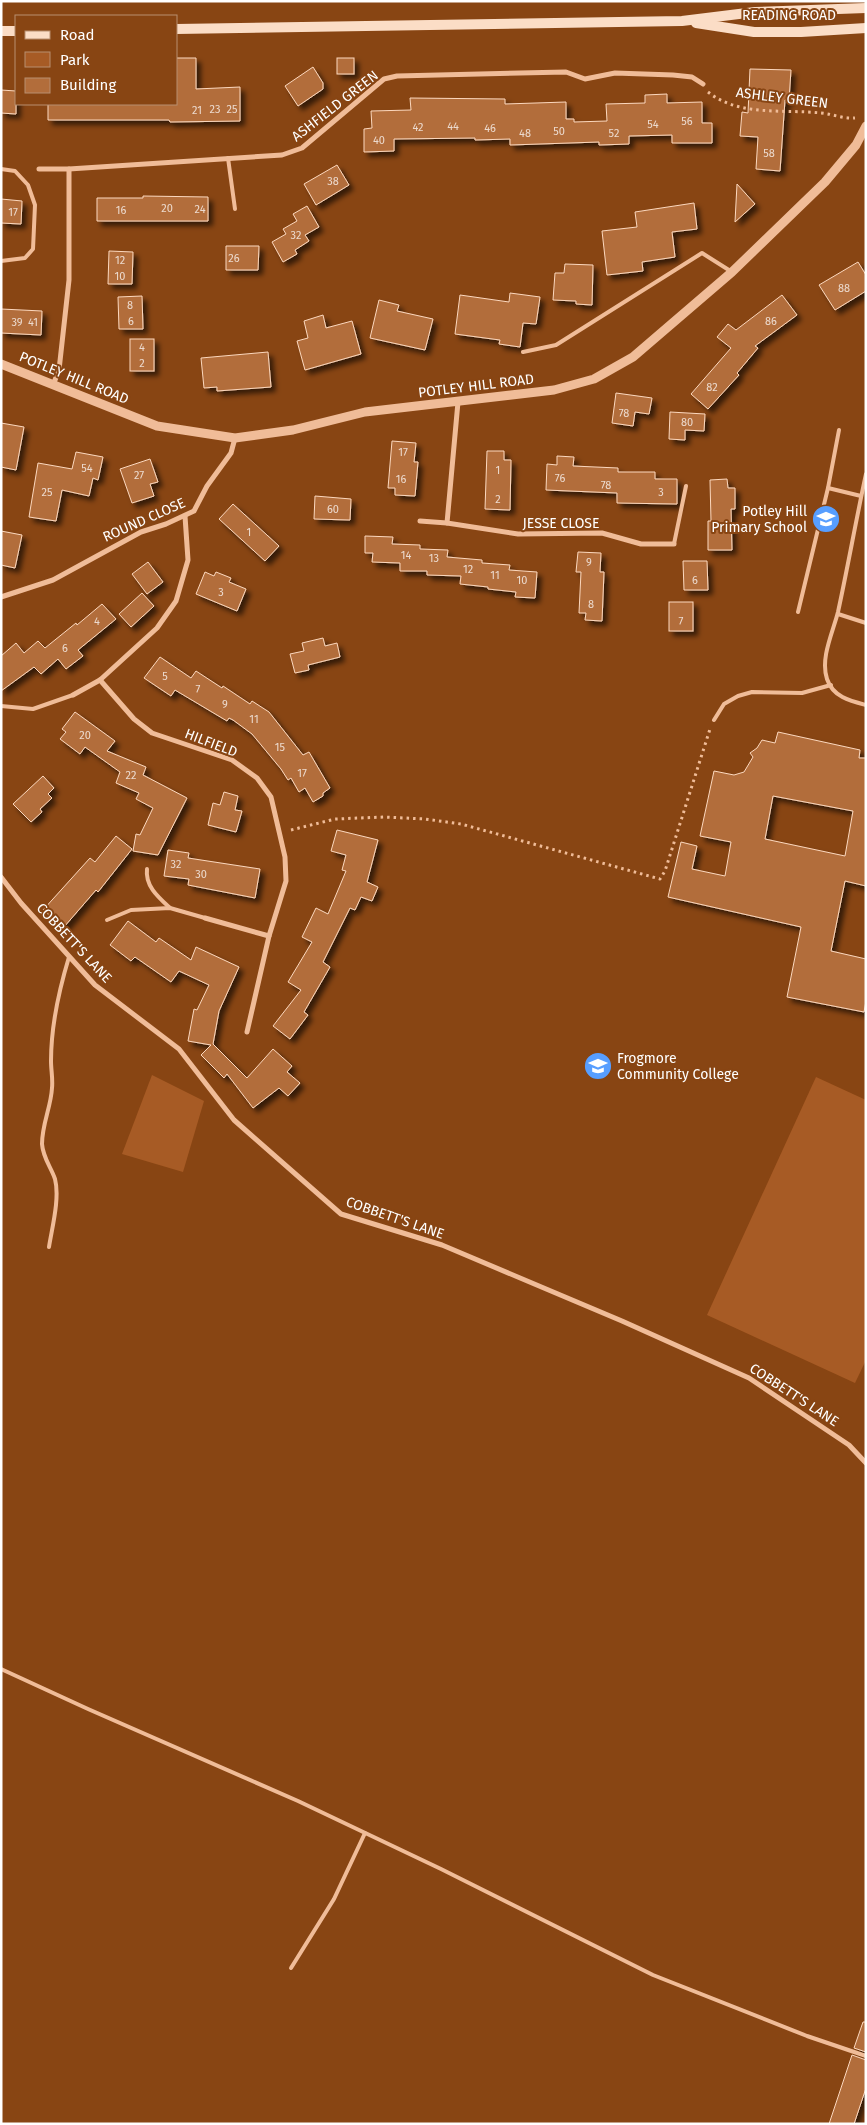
<svg xmlns="http://www.w3.org/2000/svg" width="867" height="2125" font-family="'Fira Sans',sans-serif">
  <style>
    .green { fill: #a75b25 }
    .building { fill: #b26d3b; stroke: #fcd8be; fill-rule: evenodd; filter: url(#shadow) }
    .lines { fill: none; stroke-linecap: round; stroke-linejoin: round }
    .path { stroke: #f0bc98; stroke-width: 3; stroke-dasharray: 2.5 4; stroke-linecap: butt }
    .service { stroke: #f0bc98; stroke-width: 4 }
    .minor { stroke: #f0bc98; stroke-width: 5 }
    .tertiary { stroke: #f0bc98; stroke-width: 9 }
    .secondary { stroke: #fbddc6; stroke-width: 10 }
    .labels { text-anchor: middle; dominant-baseline: central; stroke-width: 4; stroke-linejoin: round; paint-order: stroke }
    .number-label { font-size: 11px; fill: #ecdace }
    .street-label { font-size: 14px; fill: #fff; stroke: #884513 }
    .poi-label { font-size: 14px; fill: #fff; stroke: #884513; text-anchor: end }
  </style>
  <defs>
    <filter id="shadow"><feDropShadow dx="4.5" dy="4.5" stdDeviation="2.5" flood-color="#0009"/></filter>
  </defs>
  <rect width="100%" height="100%" fill="#884513"/>
  <g class="green">
    <polygon points="152,1075 204,1101 183,1172 122,1154"/>
    <polygon points="816,1077 866,1100 866,1360 855,1383 707,1315"/>
  </g>
  <g class="building">
    <polygon points="176,58 196,58 196,89 240,87 240,121 170,122 169,120 48,120 48,104 176,104"/>
    <rect x="337" y="58" width="17" height="16"/>
    <polygon points="313,67 323,83 323,89 298,106 285,86"/>
    <polygon points="750,69 791,70 789,100 785,100 780,171 756,169 758,137 740,136 742,112 748,113"/>
    <polygon points="1,90 16,91 16,114 1,113"/>
    <polygon points="667,94 667,103 702,102 702,123 712,123 712,143 672,143 672,135 629,136 629,144 599,145 599,142 510,145 510,139 475,140 475,138 394,139 394,151 364,152 364,129 372,128 371,111 411,110 410,98 505,99 505,104 566,102 566,119 574,119 574,122 607,121 606,104 645,103 645,95"/>
    <polygon points="337,165 349,185 316,205 304,184"/>
    <polygon points="737,184 755,204 735,222"/>
    <polygon points="143,196 208,197 208,221 97,221 97,198 143,198"/>
    <polygon points="1,199 22,201 21,224 1,223"/>
    <polygon points="694,203 697,229 672,232 675,257 642,262 643,271 607,275 602,231 637,227 635,212"/>
    <polygon points="307,206 319,227 305,235 309,241 295,250 297,254 283,262 272,242 286,234 283,229 297,221 293,214"/>
    <polygon points="226,246 259,246 258,270 226,270"/>
    <polygon points="109,251 133,252 132,284 108,284"/>
    <polygon points="858,262 866,275 866,291 835,310 819,285"/>
    <polygon points="565,264 593,265 592,305 576,304 576,301 553,300 555,273 564,273"/>
    <polygon points="510,293 540,297 536,324 523,323 520,347 499,344 500,340 455,334 460,295 509,302"/>
    <polygon points="782,295 797,315 755,346 758,348 737,373 739,375 708,409 691,394 731,348 717,337 728,324 736,330"/>
    <polygon points="142,296 143,329 119,329 118,297"/>
    <polygon points="379,300 399,305 397,311 433,319 425,350 370,338"/>
    <polygon points="1,309 42,311 41,335 1,333"/>
    <polygon points="323,315 326,328 352,321 361,354 305,370 297,341 308,338 304,321"/>
    <rect x="130" y="339" width="24" height="32"/>
    <polygon points="268,352 271,387 217,391 217,387 204,388 201,358"/>
    <polygon points="616,393 652,398 649,414 635,412 633,426 612,423"/>
    <polygon points="670,412 705,414 704,431 685,430 685,440 669,439"/>
    <polygon points="1,423 24,427 16,470 1,467"/>
    <polygon points="392,441 416,443 414,462 418,462 415,496 395,495 395,488 388,488"/>
    <polygon points="487,451 504,451 504,460 511,460 510,510 485,509"/>
    <polygon points="76,452 103,457 98,480 93,478 89,496 62,490 56,521 29,517 38,463 72,469"/>
    <polygon points="557,456 574,457 573,466 618,468 618,472 655,472 655,479 677,479 677,504 617,503 617,493 546,490 547,464 557,465"/>
    <polygon points="150,459 158,482 150,484 154,496 132,503 120,469"/>
    <polygon points="727,479 728,488 735,488 735,509 731,509 732,550 708,550 708,521 711,521 710,480"/>
    <polygon points="315,496 351,499 350,520 314,519"/>
    <polygon points="233,504 279,546 265,561 219,519"/>
    <polygon points="1,531 22,535 15,568 1,565"/>
    <polygon points="365,536 393,537 392,544 420,545 420,549 448,550 447,557 482,560 482,563 510,565 509,570 537,572 535,598 515,597 516,592 488,589 488,587 460,584 461,576 427,575 427,571 400,571 400,563 372,562 373,553 365,553"/>
    <polygon points="578,552 601,553 600,572 604,572 602,621 585,620 586,613 579,613 581,572 576,572"/>
    <polygon points="683,561 707,561 708,590 684,590"/>
    <polygon points="148,562 163,582 147,594 132,574"/>
    <polygon points="205,572 214,576 216,572 231,578 229,582 246,589 237,611 196,594"/>
    <polygon points="142,593 154,606 131,627 119,614"/>
    <rect x="669" y="602" width="24" height="29"/>
    <polygon points="102,604 116,619 78,650 83,656 66,669 58,659 41,674 34,667 1,691 1,656 16,643 24,653 38,641 45,648 76,623 77,625"/>
    <polygon points="323,638 325,646 337,643 340,657 308,665 309,670 295,673 290,654 304,651 302,643"/>
    <polygon points="160,657 191,678 196,671 222,688 223,686 250,704 252,701 269,712 303,755 309,752 330,788 323,793 323,796 313,802 305,788 299,792 291,778 288,780 281,769 252,734 233,720 229,718 227,721 175,690 171,696 144,678"/>
    <polygon points="75,712 115,741 107,751 146,767 143,775 187,798 158,855 133,851 136,834 140,835 153,808 136,799 139,793 116,783 120,772 85,747 80,754 60,739 66,732 62,729"/>
    <path d="M778 732 860 750 859 758H866V886L845 881 831 951 866 959V1001L864 1012 787 997 801 927 668 897 681 842 697 846 692 869 725 876 731 842 700 836 714 771 734 775 744 772 753 757 750 753 757 748 762 740 775 743ZM773 796 853 811 845 856 765 839Z"/>
    <polygon points="43,776 54,788 48,794 52,798 40,809 42,812 31,822 13,804"/>
    <polygon points="224,792 238,796 235,810 242,811 236,832 208,825 213,803 220,805"/>
    <polygon points="337,830 378,840 367,882 378,887 372,901 361,897 355,910 350,908 323,962 330,967 304,1012 308,1015 290,1039 273,1026 301,990 288,982 312,942 302,937 316,908 328,914 346,871 342,870 346,855 331,851"/>
    <polygon points="116,836 132,849 98,892 96,890 64,927 43,910 90,858 95,862"/>
    <polygon points="168,850 189,853 188,858 260,869 255,898 188,885 189,879 164,876"/>
    <polygon points="128,921 156,942 159,938 191,960 196,947 239,967 219,1011 213,1044 247,1078 273,1049 292,1066 287,1072 300,1083 288,1096 279,1088 253,1108 227,1074 224,1078 201,1055 211,1045 188,1041 194,1009 197,1010 209,985 179,971 171,982 135,957 131,961 110,945"/>
    <polygon points="863,2022 866,2022 866,2052 854,2048"/>
    <polygon points="852,2055 866,2060 866,2088 854,2124 829,2124"/>
  </g>
  <g class="lines">
    <g class="path">
      <path d="M708 92C739 117 785 109 821 113 833 114 843 119 855 118"/>
      <polyline points="291,830 335,819 384,817 425,819 461,824 660,879 665,871 710,729"/>
    </g>
    <g class="service">
      <polyline points="228,158 235,209"/>
      <polyline points="1,169 15,171 28,185 35,205 33,249 25,258 1,261"/>
      <polyline points="523,352 556,345 702,253 732,272"/>
      <path d="M866 474C856 520 848 566 838 612 833 632 820 658 827 679 833 697 850 701 866 705"/>
      <polyline points="828,488 839,430"/>
      <polyline points="674,544 686,486"/>
      <polyline points="798,612 828,488 861,496"/>
      <polyline points="838,614 866,623"/>
      <polyline points="1,706 33,709 73,695"/>
      <polyline points="714,720 724,704 738,696 752,692 802,693 831,685"/>
      <path d="M147 869C145 886 158 897 170 908"/>
      <polyline points="107,920 131,910 170,908 205,918"/>
      <path d="M49 1247C52 1228 60 1198 55 1179 51 1167 43 1158 42 1144 42 1124 51 1107 52 1088 53 1079 51 1070 51 1061 51 1026 59 990 69 957"/>
      <polyline points="1,1669 88,1709 298,1801 441,1869 653,1975 807,2036 866,2056"/>
      <polyline points="291,1968 334,1899 365,1833"/>
    </g>
    <g class="minor">
      <polyline points="39,169 69,169 282,155 302,148 384,79 397,76 566,72 585,79 615,73 673,75 692,77 703,84"/>
      <polyline points="53,385 59,370 69,280 69,169"/>
      <polyline points="458,402 447,523 518,534 602,533 641,544 674,544"/>
      <polyline points="420,521 447,523"/>
      <polyline points="1,597 53,580 141,532 166,524 194,511 207,486 231,453 235,438"/>
      <polyline points="100,680 134,719 152,733 232,760 257,778 271,797 285,857 286,881 269,936 205,918"/>
      <polyline points="73,695 100,680 157,628 176,601 188,560 185,516"/>
      <polyline points="1,877 21,903 95,985 179,1049 234,1120 341,1214 442,1245 622,1321 749,1378 849,1445 866,1463"/>
      <polyline points="247,1032 269,936"/>
    </g>
    <polyline class="tertiary" points="1,364 157,426 235,438 293,430 365,412 554,390 594,379 633,357 732,272 825,182 856,145 866,126"/>
    <g class="secondary">
      <polyline points="696,23 754,32 801,32 866,28"/>
      <polyline points="176,29 682,21 755,12 866,8"/>
      <polyline points="1,31 16,31"/>
    </g>
  </g>
  <defs>
    <symbol id="school-disc" viewBox="-11 -11 22 22"><circle r="9.5" fill="#579eff" stroke="#884513"/><path d="M0-5L7-2L0 1L-7-2ZM-4 1L0 2.5L4 1V4Q0 6-4 4Z" fill="#fff"/></symbol>
  </defs>
  <g fill-rule="evenodd">
    <use href="#school-disc" x="810" y="503" width="32" height="32"/>
    <use href="#school-disc" x="582" y="1050" width="32" height="32"/>
  </g>
  <g class="labels">
    <g class="number-label">
      <text x="215" y="109">23</text>
      <text x="232" y="109">25</text>
      <text x="197" y="110">21</text>
      <text x="687" y="121">56</text>
      <text x="653" y="124">54</text>
      <text x="453" y="126">44</text>
      <text x="418" y="127">42</text>
      <text x="490" y="128">46</text>
      <text x="559" y="131">50</text>
      <text x="525" y="133">48</text>
      <text x="614" y="133">52</text>
      <text x="379" y="140">40</text>
      <text x="769" y="153">58</text>
      <text x="333" y="181">38</text>
      <text x="167" y="208">20</text>
      <text x="200" y="209">24</text>
      <text x="121" y="210">16</text>
      <text x="13" y="212">17</text>
      <text x="296" y="235">32</text>
      <text x="234" y="258">26</text>
      <text x="120" y="260">12</text>
      <text x="120" y="276">10</text>
      <text x="844" y="288">88</text>
      <text x="130" y="305">8</text>
      <text x="131" y="321">6</text>
      <text x="771" y="321">86</text>
      <text x="17" y="322">39</text>
      <text x="33" y="322">41</text>
      <text x="142" y="347">4</text>
      <text x="142" y="363">2</text>
      <text x="712" y="387">82</text>
      <text x="624" y="413">78</text>
      <text x="687" y="422">80</text>
      <text x="403" y="452">17</text>
      <text x="87" y="468">54</text>
      <text x="498" y="470">1</text>
      <text x="139" y="475">27</text>
      <text x="560" y="478">76</text>
      <text x="401" y="479">16</text>
      <text x="606" y="485">78</text>
      <text x="47" y="492">25</text>
      <text x="661" y="492">3</text>
      <text x="498" y="499">2</text>
      <text x="333" y="509">60</text>
      <text x="249" y="532">1</text>
      <text x="406" y="555">14</text>
      <text x="434" y="558">13</text>
      <text x="589" y="562">9</text>
      <text x="468" y="569">12</text>
      <text x="495" y="575">11</text>
      <text x="522" y="580">10</text>
      <text x="695" y="580">6</text>
      <text x="221" y="592">3</text>
      <text x="591" y="604">8</text>
      <text x="97" y="621">4</text>
      <text x="681" y="621">7</text>
      <text x="65" y="648">6</text>
      <text x="165" y="676">5</text>
      <text x="198" y="689">7</text>
      <text x="225" y="704">9</text>
      <text x="254" y="719">11</text>
      <text x="85" y="735">20</text>
      <text x="280" y="747">15</text>
      <text x="302" y="773">17</text>
      <text x="131" y="775">22</text>
      <text x="176" y="864">32</text>
      <text x="201" y="874">30</text>
    </g>
    <g class="street-label">
      <text x="789" y="15">READING ROAD</text>
      <text transform="translate(782 98) rotate(7)">ASHLEY GREEN</text>
      <text transform="translate(335 106) rotate(-38)">ASHFIELD GREEN</text>
      <text transform="translate(74 378) rotate(22)">POTLEY HILL ROAD</text>
      <text transform="translate(476 386) rotate(-7)">POTLEY HILL ROAD</text>
      <text transform="translate(144 520) rotate(-24)">ROUND CLOSE</text>
      <text x="561" y="523">JESSE CLOSE</text>
      <text transform="translate(211 743) rotate(21)">HILFIELD</text>
      <text transform="translate(74 943) rotate(47)">COBBETT'S LANE</text>
      <text transform="translate(395 1218) rotate(19)">COBBETT'S LANE</text>
      <text transform="translate(794 1395) rotate(33)">COBBETT'S LANE</text>
    </g>
    <g class="poi-label">
      <text x="807" y="511">Potley Hill<tspan x="807" dy="16">Primary School</tspan></text>
      <text x="617" y="1058" text-anchor="start">Frogmore<tspan x="617" dy="16">Community College</tspan></text>
    </g>
  </g>
  <rect width="867" height="2125" fill="none" stroke="#ffffff" stroke-width="5"/>
  <rect x="15" y="15" width="162" height="90" fill="#884513" stroke="#b88f71"/>
  <rect x="25" y="31" width="25" height="8" fill="#fbddc6" stroke="#b88f71"/>
  <text x="60" y="40" font-size="15" fill="#ffffff">Road</text>
  <rect x="25" y="52" width="25" height="15" fill="#a75b25" stroke="#b88f71"/>
  <text x="60" y="65" font-size="15" fill="#ffffff">Park</text>
  <rect x="25" y="78" width="25" height="15" fill="#b26d3b" stroke="#b88f71"/>
  <text x="60" y="90" font-size="15" fill="#ffffff">Building</text>
</svg>
